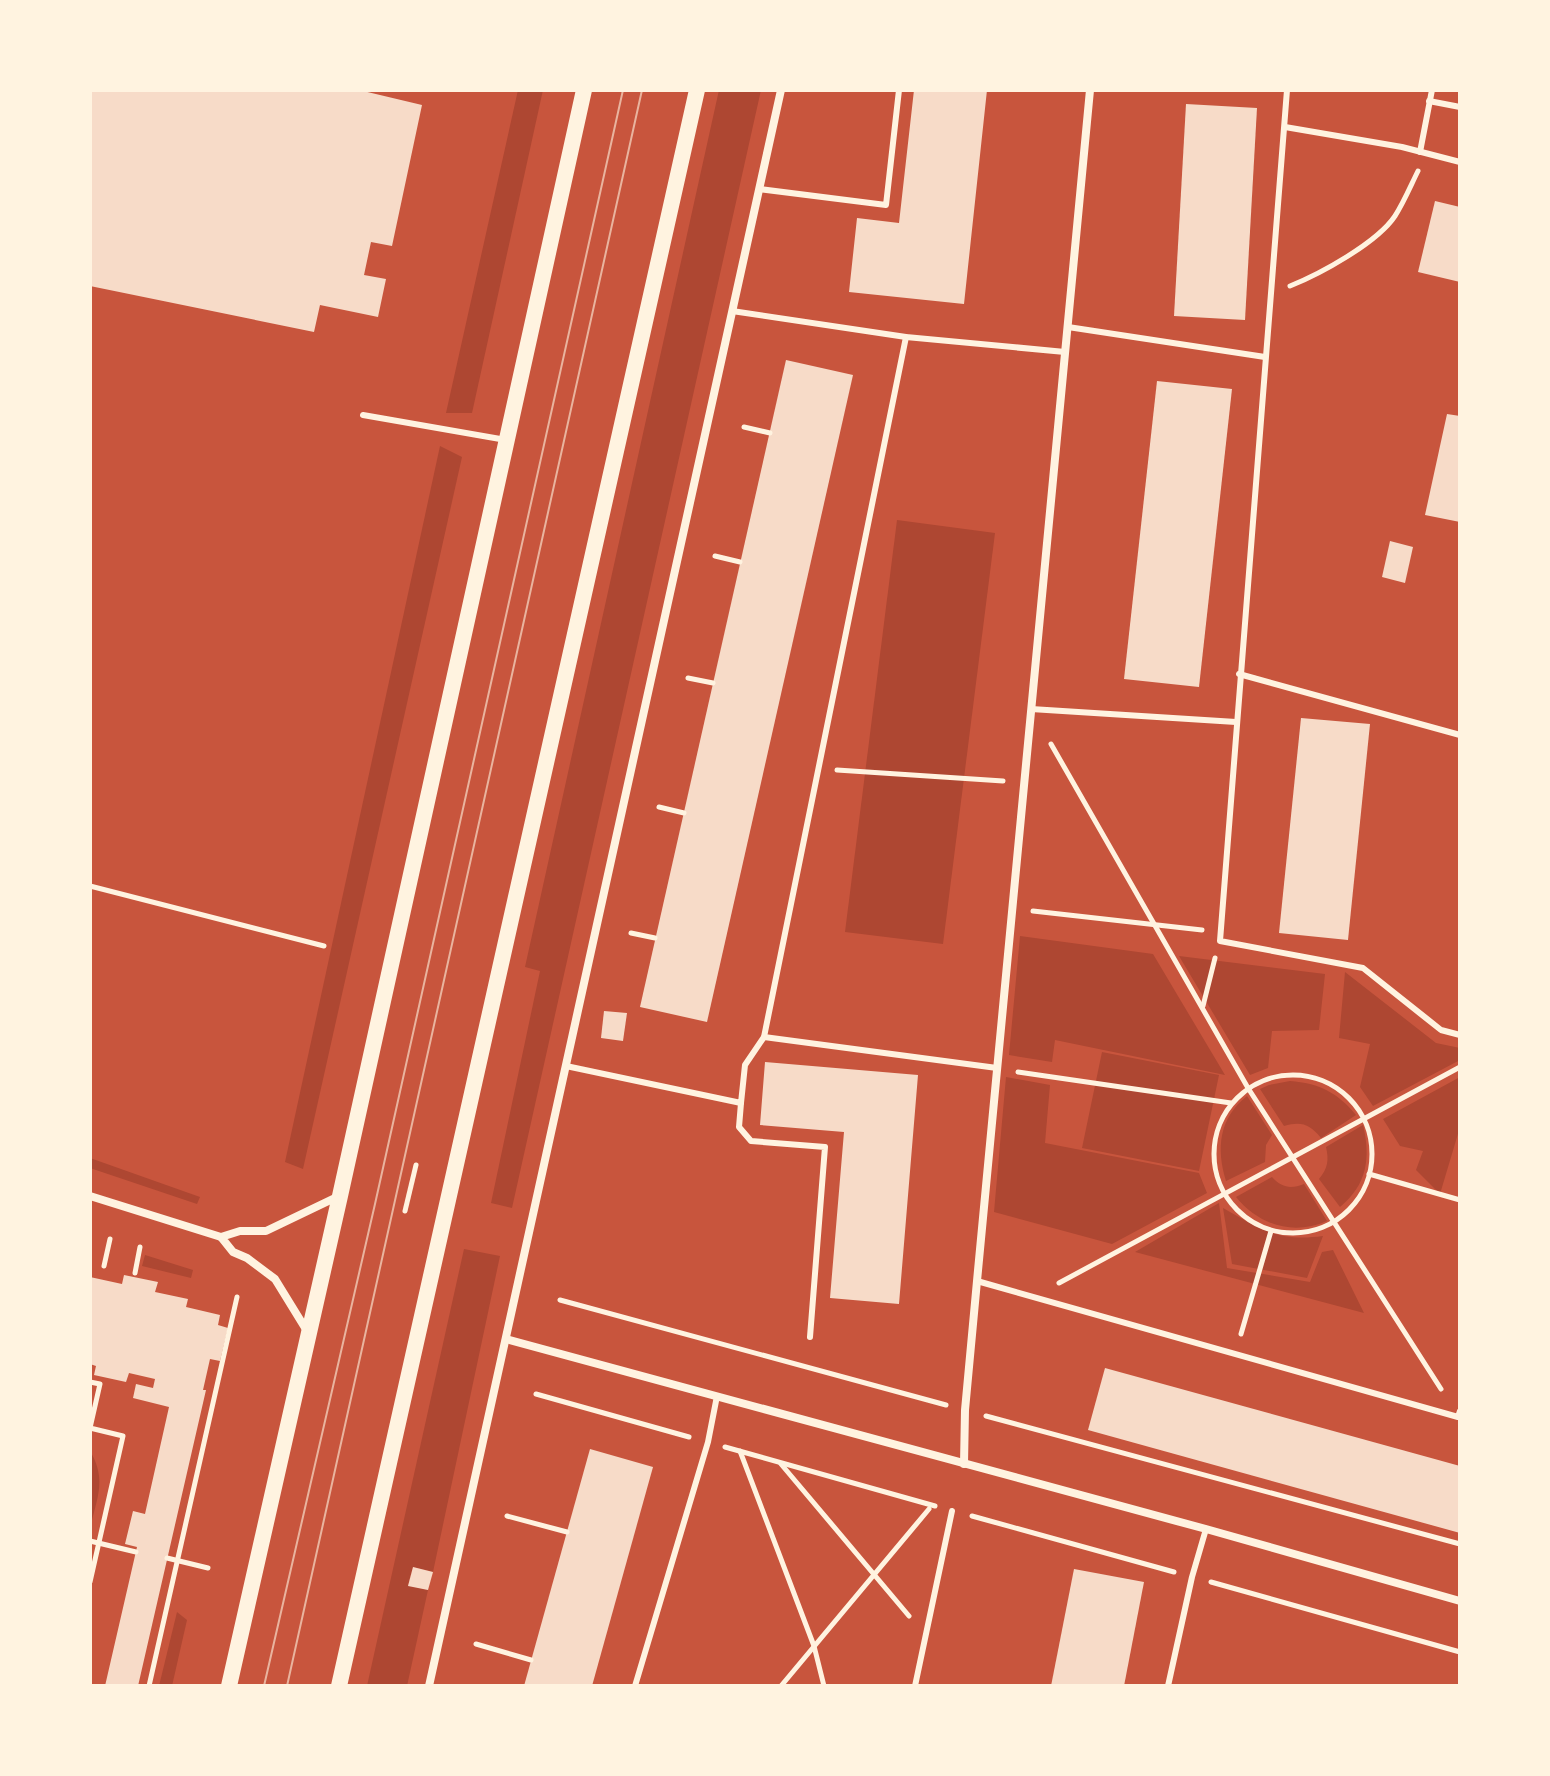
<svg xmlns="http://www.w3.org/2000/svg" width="1550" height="1776" font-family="'Fira Sans Condensed',sans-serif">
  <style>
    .green { fill: #ae4732 }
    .building { fill: #f7dbc8 }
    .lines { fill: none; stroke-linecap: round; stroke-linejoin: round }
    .path { stroke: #fff3e0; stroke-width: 5 }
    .service { stroke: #fff3e0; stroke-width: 6 }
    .minor { stroke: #fff3e0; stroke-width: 8 }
    .secondary { stroke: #fff3e0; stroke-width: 16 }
    .tram { stroke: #e9b49f; stroke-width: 2 }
  </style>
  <rect width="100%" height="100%" fill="#c8553d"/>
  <g class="green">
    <polygon points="518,90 543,90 472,413 446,413"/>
    <polygon points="719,90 761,90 512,1208 491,1203 540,971 525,967"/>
    <polygon points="440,446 462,457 303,1169 285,1162"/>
    <polygon points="897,520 995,533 943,944 845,932"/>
    <polygon points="1020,936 1153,954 1225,1075 1055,1040 1052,1062 1009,1055"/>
    <polygon points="1179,956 1325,974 1319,1030 1272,1031 1268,1068 1250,1075"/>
    <polygon points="1345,972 1436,1043 1460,1048 1460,1060 1373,1106 1360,1087 1370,1044 1339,1038"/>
    <polygon points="1102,1052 1219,1075 1199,1171 1082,1148"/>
    <polygon points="1006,1077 1050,1085 1045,1143 1199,1173 1207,1193 1112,1244 994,1212"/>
    <polygon points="1460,1077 1460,1127 1440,1194 1416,1170 1423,1151 1400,1146 1383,1119"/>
    <path d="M1290 1081C1319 1083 1338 1093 1356 1115L1321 1138C1310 1124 1301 1121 1284 1126L1260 1089 1269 1085Z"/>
    <path d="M1247 1096 1272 1135 1266 1145 1265 1162 1226 1181C1216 1148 1219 1118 1247 1096Z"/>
    <path d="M1363 1125C1371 1158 1367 1185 1340 1207L1319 1179C1328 1168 1329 1160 1326 1147Z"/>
    <polygon points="90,1158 200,1197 197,1204 90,1168"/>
    <path d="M1272 1177C1282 1188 1291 1189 1304 1184L1327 1221C1293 1236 1259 1225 1236 1197Z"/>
    <polygon points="1219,1203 1227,1268 1310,1282 1322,1252 1333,1250 1364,1313 1135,1252"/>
    <path d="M1223 1208C1260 1229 1278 1242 1323 1236L1307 1278 1232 1264Z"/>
    <polygon points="464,1249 500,1256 433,1572 413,1567 408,1585 428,1590 407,1686 367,1686"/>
    <polygon points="145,1255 193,1270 191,1278 142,1266"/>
    <path d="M90 1451C107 1479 97 1498 90 1528Z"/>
    <polygon points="177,1612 187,1620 172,1686 159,1686"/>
  </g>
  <g class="building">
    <polygon points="90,90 359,90 422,105 392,246 371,242 364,275 386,279 378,317 320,305 314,332 90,286"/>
    <polygon points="914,90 987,90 964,304 849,292 857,218 899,223"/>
    <polygon points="1186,104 1257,108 1245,320 1174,316"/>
    <polygon points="1435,201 1460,207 1460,282 1418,272"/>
    <polygon points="786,360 853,375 707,1022 640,1007"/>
    <polygon points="1157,381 1232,389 1199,687 1124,679"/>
    <polygon points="1447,414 1460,416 1460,522 1425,515"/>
    <polygon points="1390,541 1413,547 1405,583 1382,577"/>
    <polygon points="1301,718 1370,724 1348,940 1279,933"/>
    <polygon points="604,1011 627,1013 623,1041 601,1038"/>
    <polygon points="765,1062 918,1075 899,1304 830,1298 844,1132 760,1125"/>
    <polygon points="124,1275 158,1282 155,1292 188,1299 186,1307 220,1315 218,1325 228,1328 220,1361 210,1359 203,1390 206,1390 138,1686 105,1686 137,1547 125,1544 133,1511 145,1514 169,1407 133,1398 136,1384 153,1388 155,1379 129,1373 126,1382 94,1375 96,1366 90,1364 90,1277 122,1284"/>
    <polygon points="1105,1368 1460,1466 1460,1533 1088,1430"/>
    <polygon points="590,1449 653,1467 592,1686 524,1686"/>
    <polygon points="413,1567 433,1572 428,1590 408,1586"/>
    <polygon points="1074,1569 1144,1582 1124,1686 1051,1686"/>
  </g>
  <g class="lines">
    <g class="path">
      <path d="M1290 286C1320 274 1377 243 1395 216 1404 202 1411 185 1418 171"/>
      <polyline points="744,427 770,433"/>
      <polyline points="715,556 740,562"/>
      <polyline points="688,678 713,683"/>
      <polyline points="1051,744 1248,1088 1441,1389"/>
      <polyline points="837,770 1003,781"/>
      <polyline points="659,807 684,813"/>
      <polyline points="90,886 324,946"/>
      <polyline points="1033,911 1202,930"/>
      <polyline points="631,933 655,938"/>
      <polyline points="1203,1006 1215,958"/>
      <polyline points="1018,1072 1231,1103"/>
      <circle cx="1293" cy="1154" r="79"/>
      <polyline points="1369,1174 1460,1200"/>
      <polyline points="405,1211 416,1165"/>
      <polyline points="104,1266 110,1239"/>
      <polyline points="135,1273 140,1247"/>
      <polyline points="1059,1283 1460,1067"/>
      <polyline points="560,1300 946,1405"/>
      <polyline points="1241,1334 1271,1231"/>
      <polyline points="90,1382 100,1384 90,1428 123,1436 90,1582"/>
      <polyline points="536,1394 689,1437"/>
      <polyline points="986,1416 1460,1544"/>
      <polyline points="725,1447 935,1506"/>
      <polyline points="740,1451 814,1646 824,1686"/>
      <polyline points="781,1464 909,1616"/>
      <polyline points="507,1516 567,1532"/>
      <polyline points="972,1516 1174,1572"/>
      <polyline points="90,1541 136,1552"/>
      <polyline points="167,1558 208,1568"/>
      <polyline points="1211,1582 1460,1652"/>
      <polyline points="476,1644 531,1660"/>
      <polyline points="149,1686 237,1297"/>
      <polyline points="781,1686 929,1509"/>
    </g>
    <g class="service">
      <polyline points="1287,90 1220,941 1363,968 1441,1030 1460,1035"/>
      <polyline points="1429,101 1460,107"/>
      <polyline points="1285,127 1402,147 1460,162"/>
      <polyline points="1420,152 1432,90"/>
      <polyline points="759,189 886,205 899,90"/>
      <polyline points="732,311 906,337 1065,352"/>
      <polyline points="1068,327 1265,357"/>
      <polyline points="363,415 506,440"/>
      <polyline points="1239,674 1460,735"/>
      <polyline points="1031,709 1236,722"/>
      <polyline points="764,1037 997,1068"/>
      <polyline points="566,1066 741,1103 745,1065 764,1037 906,337"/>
      <polyline points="741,1103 739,1127 751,1141 825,1147 810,1337"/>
      <polyline points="977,1281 1458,1417 1460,1411"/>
      <polyline points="635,1686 708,1442 717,1396"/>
      <polyline points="915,1686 952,1511"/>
      <polyline points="1168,1686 1192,1577 1206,1529"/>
    </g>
    <g class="minor">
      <polyline points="90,1196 221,1237"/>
      <polyline points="307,1331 275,1279 247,1258 233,1252 221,1237 240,1231 266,1231 339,1196"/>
      <polyline points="506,1339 1206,1529 1460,1601"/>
      <polyline points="964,1464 965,1410 977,1281 1090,90"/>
      <polyline points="429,1686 781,90"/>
    </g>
    <g class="secondary">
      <polyline points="229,1686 340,1196 584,90"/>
      <polyline points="339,1686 697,90"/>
    </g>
    <g class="tram">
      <polyline points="264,1686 375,1204 623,90"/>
      <polyline points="287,1686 642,90"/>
    </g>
  </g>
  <rect width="1550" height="1776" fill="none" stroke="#fff3e0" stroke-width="184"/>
</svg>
